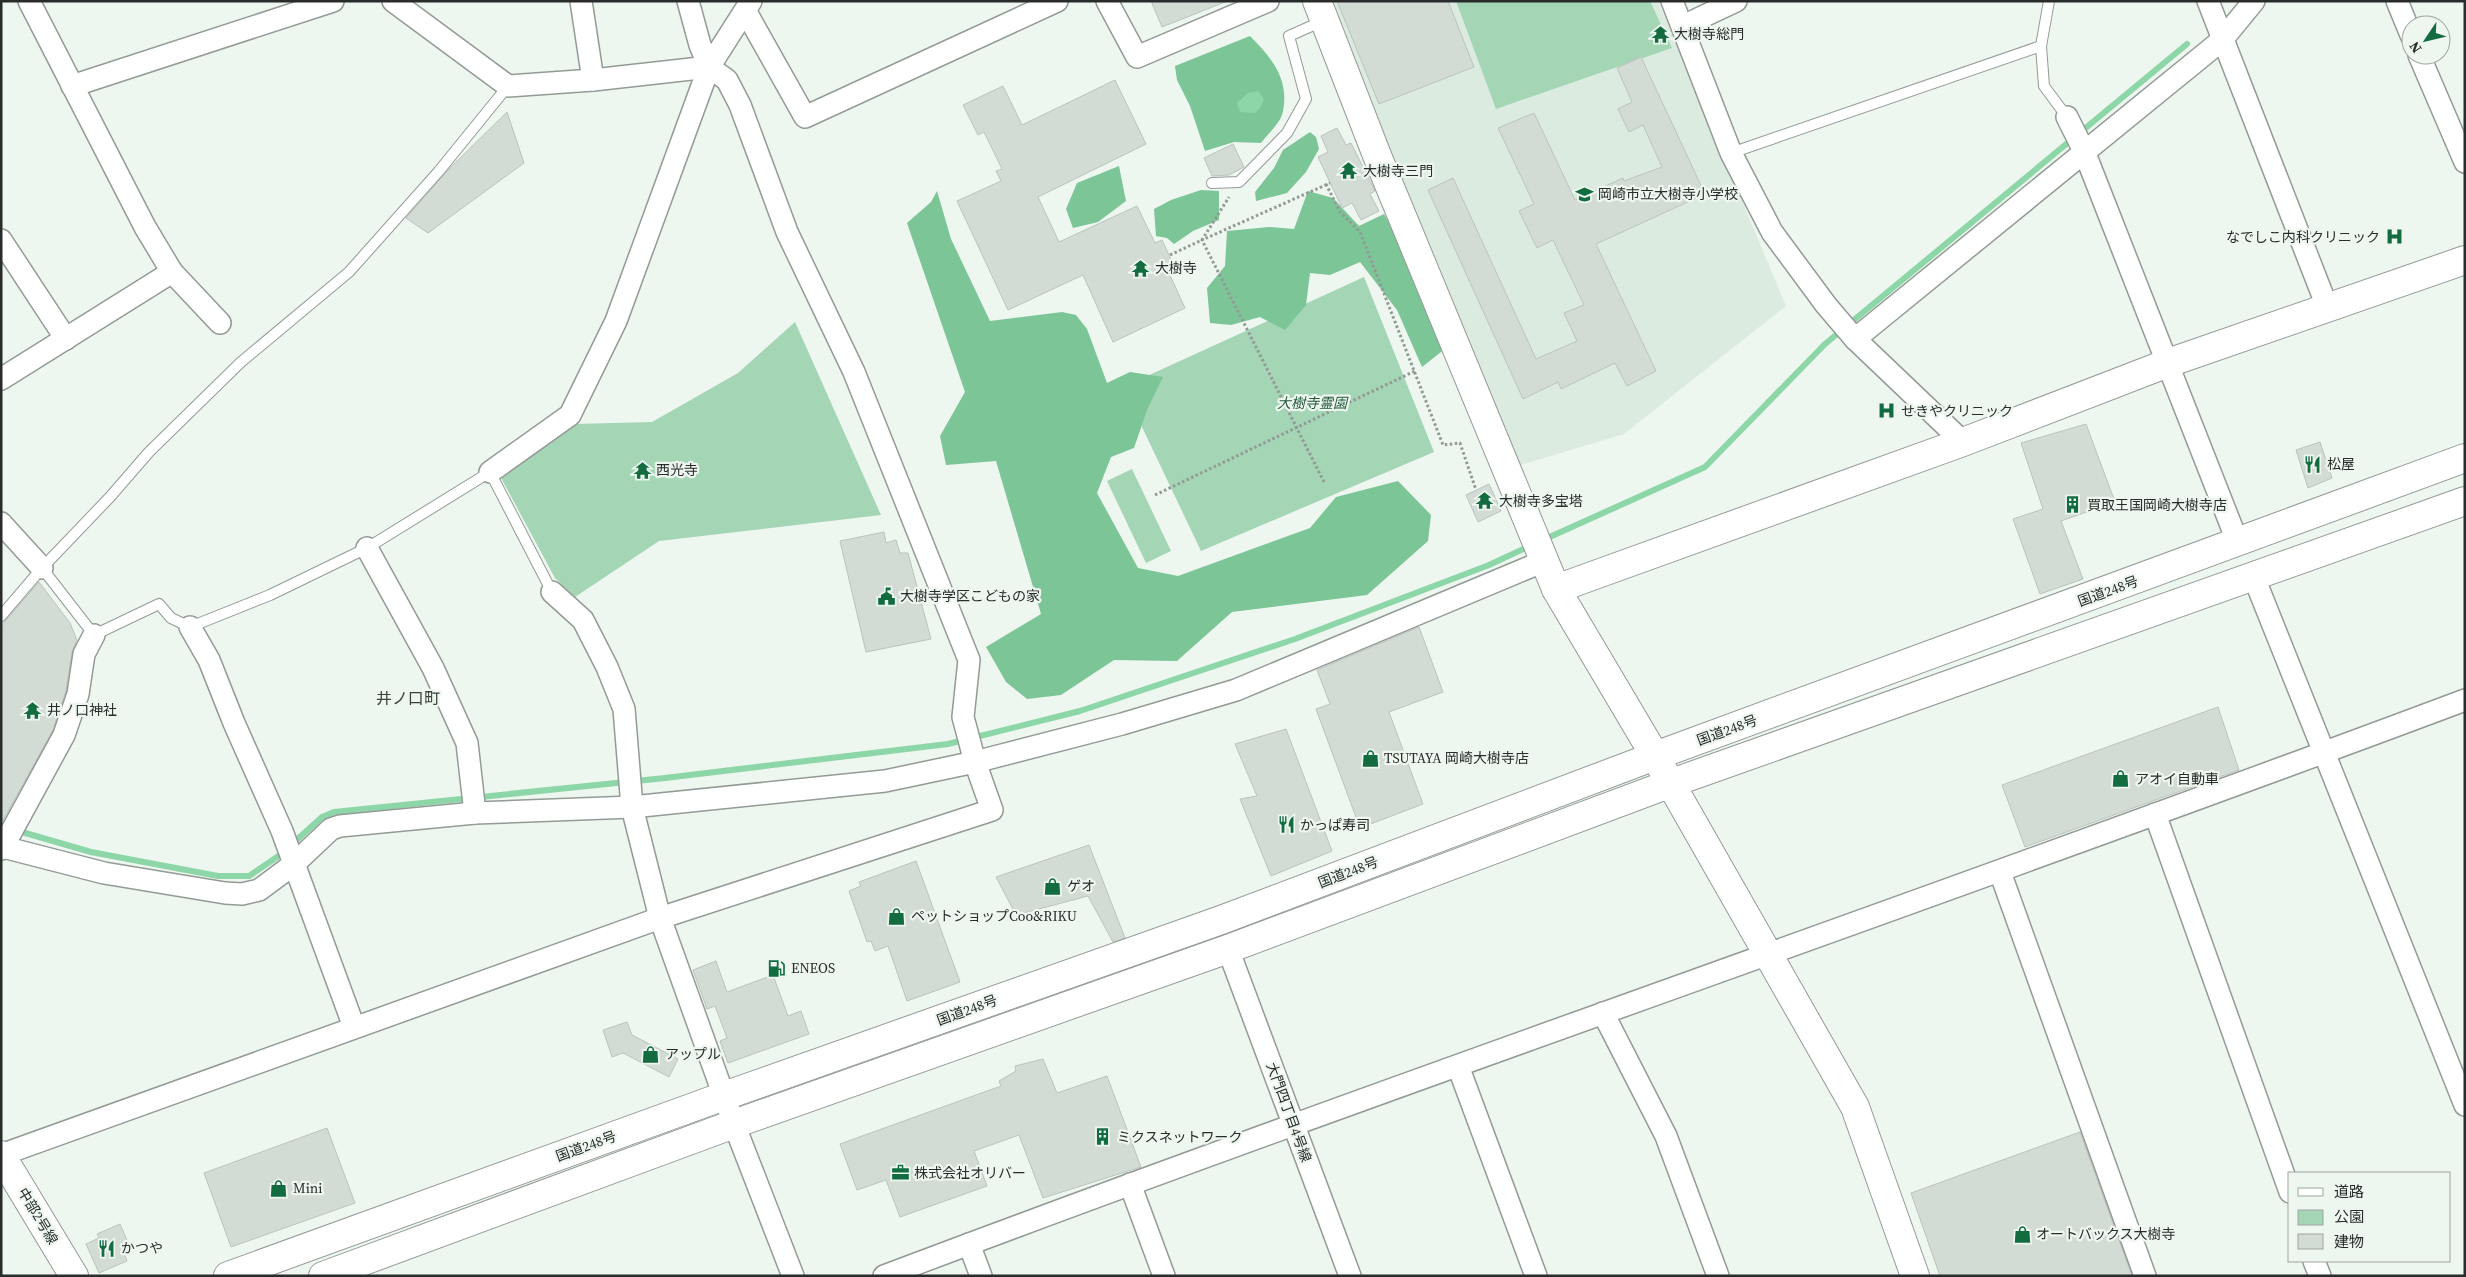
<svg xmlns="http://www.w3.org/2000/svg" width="2466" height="1277" font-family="'Source Serif 4','Noto Sans JP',serif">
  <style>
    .built { fill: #dcebe0 }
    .green { fill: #a4d5b5 }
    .forest { fill: #7cc597 }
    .water { fill: #8cd6a7 }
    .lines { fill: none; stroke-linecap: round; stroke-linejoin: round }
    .stream { stroke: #8cd6a7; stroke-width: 6 }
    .building { fill: #d3dbd5; stroke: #bbc3bd }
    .lane-casing { stroke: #939b95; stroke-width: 12 }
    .street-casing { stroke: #939b95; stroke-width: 24 }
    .secondary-casing { stroke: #939b95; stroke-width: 30 }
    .highway-casing { stroke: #939b95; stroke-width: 30 }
    .path { stroke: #939a95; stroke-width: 3; stroke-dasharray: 2.5 2.5; stroke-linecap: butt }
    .lane { stroke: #fff; stroke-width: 10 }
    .street { stroke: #fff; stroke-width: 21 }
    .secondary { stroke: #fff; stroke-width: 28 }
    .highway { stroke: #fff; stroke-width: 28 }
    .labels { text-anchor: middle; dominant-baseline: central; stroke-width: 4.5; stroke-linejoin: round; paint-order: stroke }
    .poi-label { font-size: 14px; fill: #292c2a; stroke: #edf6ef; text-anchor: start }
    .park-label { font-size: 14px; font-style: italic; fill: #225839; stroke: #edf6ef }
    .street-label { font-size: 14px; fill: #292c2a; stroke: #edf6ef }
    .quarter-label { font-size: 16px; fill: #3b413d; stroke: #edf6ef }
  </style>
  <rect width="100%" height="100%" fill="#edf6ef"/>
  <polygon class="built" points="1326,1 1658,1 1786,306 1624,434 1517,466"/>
  <g class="green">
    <polygon points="1456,1 1650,1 1672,48 1496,109"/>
    <polygon points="1364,277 1434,452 1201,551 1123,387"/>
    <polygon points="795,322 881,515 659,541 575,597 555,578 500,476 576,424 652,422 738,373"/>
    <polygon points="1132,469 1171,551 1146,563 1107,481"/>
  </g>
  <g class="forest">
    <path d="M1250 36C1272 58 1291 81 1282 115 1279 124 1267 135 1261 143L1234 142 1205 151 1190 106 1177 80 1175 66Z"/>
    <polygon points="1310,132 1316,137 1319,149 1306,172 1287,193 1256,201 1255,192 1274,168 1283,150"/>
    <polygon points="1119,166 1126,201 1098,222 1073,228 1066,209 1077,183"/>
    <polygon points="1201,190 1219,191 1219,220 1193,231 1174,244 1167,238 1156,236 1154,209 1171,200"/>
    <polygon points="937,191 951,239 990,321 1062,312 1076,315 1087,329 1107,383 1130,372 1163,377 1147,410 1134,448 1111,457 1097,493 1138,568 1178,576 1310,528 1336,497 1398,481 1431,515 1428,541 1367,595 1232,612 1177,661 1114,660 1061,695 1027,699 1006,682 986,647 1041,614 996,461 946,465 940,436 965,392 907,223 931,202"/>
    <polygon points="1308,191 1333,198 1359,226 1384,214 1414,267 1446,348 1422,367 1397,310 1360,262 1330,275 1310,273 1306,305 1285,330 1260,317 1231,325 1210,323 1207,288 1225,266 1227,231 1269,227 1294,229"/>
  </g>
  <polygon class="water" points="1258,91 1264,99 1260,108 1255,113 1240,112 1237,103 1248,93"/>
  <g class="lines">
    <g class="stream">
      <polyline points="1543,540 1705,467 1825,344 2187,44"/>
      <polyline points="1,826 91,852 218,876 249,876 280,855 322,817 334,812 665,778 948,744 1080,711 1295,639 1489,565 1532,545"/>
    </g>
  </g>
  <g class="building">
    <polygon points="1151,1 1225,1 1225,2 1162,27"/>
    <polygon points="1337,1 1448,1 1474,67 1379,104"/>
    <polygon points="1641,57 1705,194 1596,244 1656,371 1627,386 1615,363 1561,389 1558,382 1523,399 1428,190 1453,178 1536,359 1577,341 1564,313 1584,305 1553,240 1537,248 1519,211 1534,204 1498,128 1534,113 1575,200 1623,178 1624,181 1662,167 1643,125 1629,132 1618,109 1632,102 1617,68"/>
    <polygon points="1115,80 1146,144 1038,197 1059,242 1137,206 1155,243 1162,240 1176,270 1169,273 1185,308 1113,342 1083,275 1008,310 957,201 1001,181 996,171 1002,169 984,132 978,135 963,105 1003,86 1022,125"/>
    <polygon points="507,112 524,163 428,233 406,218 450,168"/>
    <polygon points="1337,128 1346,145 1351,143 1375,191 1370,194 1379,211 1361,220 1352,203 1342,208 1318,157 1328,152 1321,136"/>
    <polygon points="1233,144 1244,167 1229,175 1212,176 1204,158"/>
    <polygon points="2086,424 2115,502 2061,521 2083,579 2040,594 2013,519 2043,509 2021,443"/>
    <polygon points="2320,442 2332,478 2308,488 2296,450"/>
    <polygon points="1489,484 1501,511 1478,522 1466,495"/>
    <polygon points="884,532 886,543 896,540 900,553 908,553 931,639 866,652 840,541"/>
    <polygon points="39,582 70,623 77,640 72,652 66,691 53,730 1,824 1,626"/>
    <polygon points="1419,627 1443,692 1389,712 1423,804 1360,828 1316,709 1330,704 1317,670"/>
    <polygon points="2218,707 2239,770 2025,847 2002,785"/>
    <polygon points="1286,729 1332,851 1271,876 1240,799 1257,796 1235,744"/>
    <polygon points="1089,845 1125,938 1113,942 1088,896 1016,915 996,877"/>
    <polygon points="916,861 960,982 907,1001 888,946 875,951 871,941 867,942 849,891 861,886 859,882"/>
    <polygon points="716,961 727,992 773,975 788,1016 801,1011 809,1034 728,1063 720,1041 727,1038 715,1006 707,1009 693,970"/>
    <polygon points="627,1022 632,1035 678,1059 669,1077 623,1053 612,1057 603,1030"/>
    <polygon points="1043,1059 1057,1093 1107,1076 1141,1167 1043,1198 1019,1135 974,1151 987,1186 900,1217 886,1180 857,1190 840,1144 1001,1086 999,1081 1016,1071 1015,1066"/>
    <polygon points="327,1128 355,1203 231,1247 204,1173"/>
    <polygon points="2080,1132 2132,1276 1940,1276 1911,1193"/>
    <polygon points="120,1224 130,1247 123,1250 127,1261 99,1273 86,1244 99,1238 97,1234"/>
  </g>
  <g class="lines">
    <defs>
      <g id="lane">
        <polyline points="2049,1 2041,46 2044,86 2067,117"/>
        <polyline points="1731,153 2041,46"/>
        <polyline points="1212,183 1239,182 1287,133 1306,99 1289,36 1325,20"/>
        <polyline points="42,568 94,635 159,604 171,618 190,627 270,595 367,548 490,472 552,592"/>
        <polyline points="1,616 42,568 110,497 149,452 241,362 349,272 439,171 508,86"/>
      </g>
      <g id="street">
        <polyline points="29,1 145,227 172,272 220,323"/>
        <polyline points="393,1 508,86 593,80 709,67"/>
        <polyline points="581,1 593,80"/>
        <polyline points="1107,1 1137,57 1268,1"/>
        <polyline points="1672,1 1731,153 1772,232 1826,305 1855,339 1963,442"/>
        <polyline points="2208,1 2328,309"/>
        <polyline points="2397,1 2411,35"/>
        <polyline points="746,12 805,117 1057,1"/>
        <polyline points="1683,26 1736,1"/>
        <polyline points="2419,55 2465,162"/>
        <polyline points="72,86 333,1"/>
        <polyline points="2067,117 2084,151 2238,543"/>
        <polyline points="1,240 66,339"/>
        <polyline points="1855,339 2222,40 2254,1"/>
        <polyline points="1,379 172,272"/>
        <polyline points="490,472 570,415 616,321 709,67 751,1"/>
        <polyline points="1,523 42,568"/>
        <polyline points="367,548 433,668 467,743 475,813"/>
        <polyline points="2253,575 2465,1105"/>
        <polyline points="552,592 583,620 607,667 624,709 632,807 660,918 734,1124 793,1276"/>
        <polyline points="190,627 209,660 234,723 282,831 354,1027"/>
        <polyline points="2155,814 2290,1192"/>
        <polyline points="3,847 64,735 78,694 84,654 94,635"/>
        <polyline points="1,849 3,847 104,873 225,893 242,894 259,890 294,864 331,829 340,826 475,813 632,807 885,781 975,762 1122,724 1236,690 1544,561"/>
        <polyline points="2000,872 2145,1276"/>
        <polyline points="1228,949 1350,1276"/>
        <polyline points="1603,1013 1666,1136 1718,1276"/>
        <polyline points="1458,1066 1536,1276"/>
        <polyline points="1,1155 660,918 992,810 975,762 963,717 969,660 854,372 787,232 740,105 727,80 709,67 700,45 688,1"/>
        <polyline points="1130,1184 1164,1276"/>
        <polyline points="969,1244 981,1276"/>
        <polyline points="2314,1261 2320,1276"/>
        <path d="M884 1276C1409 1078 1940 897 2465 700"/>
      </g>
      <g id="secondary">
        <polyline points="1317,1 1378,158 1556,589 1655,756 1855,1107 1915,1276"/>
        <polyline points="1556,589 1963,442 2168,363 2465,260"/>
        <polyline points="1,1155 74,1276"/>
      </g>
      <g id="highway">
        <polyline points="228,1276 724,1096 1221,920 1655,756 2465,458"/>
        <polyline points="323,1276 734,1124 1228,949 1669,784 2465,501"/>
      </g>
    </defs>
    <use href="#lane" class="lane-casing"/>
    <use href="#street" class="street-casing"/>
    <use href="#secondary" class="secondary-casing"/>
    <use href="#highway" class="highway-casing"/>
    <g class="path">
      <polyline points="1326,184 1340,212 1360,232 1443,445 1460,443 1476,490"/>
      <polyline points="1170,255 1202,240 1229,197"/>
      <polyline points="1324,482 1202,240 1330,183"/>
      <polyline points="1155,495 1415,371"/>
    </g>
    <use href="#lane" class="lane"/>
    <use href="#street" class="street"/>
    <use href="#secondary" class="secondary"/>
    <use href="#highway" class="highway"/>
  </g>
  <defs>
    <symbol id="temple-bare" viewBox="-9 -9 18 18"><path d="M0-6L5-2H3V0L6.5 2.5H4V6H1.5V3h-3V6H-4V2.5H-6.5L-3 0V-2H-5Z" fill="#136c40" stroke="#edf6ef" stroke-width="2.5" paint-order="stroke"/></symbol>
    <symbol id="school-bare" viewBox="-9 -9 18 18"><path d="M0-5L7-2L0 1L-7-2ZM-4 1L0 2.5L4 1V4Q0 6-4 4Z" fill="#136c40" stroke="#edf6ef" stroke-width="2.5" paint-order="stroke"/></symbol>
    <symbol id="hospital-bare" viewBox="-9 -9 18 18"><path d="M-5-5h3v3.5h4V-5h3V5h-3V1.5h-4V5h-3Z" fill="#136c40" stroke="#edf6ef" stroke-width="2.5" paint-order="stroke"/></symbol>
    <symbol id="restaurant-bare" viewBox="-9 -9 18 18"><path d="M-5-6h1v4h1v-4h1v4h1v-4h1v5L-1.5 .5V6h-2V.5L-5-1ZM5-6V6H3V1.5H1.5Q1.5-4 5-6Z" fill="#136c40" stroke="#edf6ef" stroke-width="2.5" paint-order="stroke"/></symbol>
    <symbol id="building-bare" viewBox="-9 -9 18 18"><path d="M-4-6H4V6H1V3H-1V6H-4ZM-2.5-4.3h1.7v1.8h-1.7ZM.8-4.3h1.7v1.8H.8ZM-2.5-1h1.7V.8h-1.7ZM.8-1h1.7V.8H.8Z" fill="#136c40" stroke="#edf6ef" stroke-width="2.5" paint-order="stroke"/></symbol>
    <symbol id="civic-bare" viewBox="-9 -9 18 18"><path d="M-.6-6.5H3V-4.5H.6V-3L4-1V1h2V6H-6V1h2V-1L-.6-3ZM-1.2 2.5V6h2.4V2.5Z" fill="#136c40" stroke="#edf6ef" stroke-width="2.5" paint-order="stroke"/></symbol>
    <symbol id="shop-bare" viewBox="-9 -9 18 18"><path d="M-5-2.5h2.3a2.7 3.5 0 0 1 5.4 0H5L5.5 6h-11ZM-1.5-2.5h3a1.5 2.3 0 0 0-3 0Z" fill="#136c40" stroke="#edf6ef" stroke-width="2.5" paint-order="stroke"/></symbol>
    <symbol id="fuel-bare" viewBox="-9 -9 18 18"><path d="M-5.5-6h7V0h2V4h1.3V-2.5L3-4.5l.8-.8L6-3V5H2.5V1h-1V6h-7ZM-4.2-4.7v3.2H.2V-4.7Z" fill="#136c40" stroke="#edf6ef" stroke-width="2.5" paint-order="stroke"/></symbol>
    <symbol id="office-bare" viewBox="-9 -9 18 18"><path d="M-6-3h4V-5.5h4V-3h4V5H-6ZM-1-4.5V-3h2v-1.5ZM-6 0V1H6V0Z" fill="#136c40" stroke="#edf6ef" stroke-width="2.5" paint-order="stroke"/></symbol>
  </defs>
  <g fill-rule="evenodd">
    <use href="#temple-bare" x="1648" y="22" width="25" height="25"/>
    <use href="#temple-bare" x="1336" y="158" width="25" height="25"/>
    <use href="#school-bare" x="1572" y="182" width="25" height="25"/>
    <use href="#hospital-bare" x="2382" y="224" width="25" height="25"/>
    <use href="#temple-bare" x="1128" y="256" width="25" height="25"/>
    <use href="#hospital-bare" x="1874" y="398" width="25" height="25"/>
    <use href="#restaurant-bare" x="2300" y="452" width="25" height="25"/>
    <use href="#temple-bare" x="630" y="458" width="25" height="25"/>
    <use href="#temple-bare" x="1472" y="488" width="25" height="25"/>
    <use href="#building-bare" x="2060" y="492" width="25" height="25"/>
    <use href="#civic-bare" x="874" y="584" width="25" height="25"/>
    <use href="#temple-bare" x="20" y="698" width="25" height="25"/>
    <use href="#shop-bare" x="1358" y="746" width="25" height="25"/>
    <use href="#shop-bare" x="2108" y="766" width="25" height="25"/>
    <use href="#restaurant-bare" x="1274" y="812" width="25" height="25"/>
    <use href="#shop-bare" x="1040" y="874" width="25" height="25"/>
    <use href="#shop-bare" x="884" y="904" width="25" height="25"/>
    <use href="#fuel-bare" x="764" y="956" width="25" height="25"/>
    <use href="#shop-bare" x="638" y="1042" width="25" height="25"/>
    <use href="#building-bare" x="1090" y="1124" width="25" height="25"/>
    <use href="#office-bare" x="888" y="1160" width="25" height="25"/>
    <use href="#shop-bare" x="266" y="1176" width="25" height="25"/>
    <use href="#shop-bare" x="2010" y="1222" width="25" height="25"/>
    <use href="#restaurant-bare" x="94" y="1236" width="25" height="25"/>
  </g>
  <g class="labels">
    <g class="poi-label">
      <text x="1674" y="34">大樹寺総門</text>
      <text x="1363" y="171">大樹寺三門</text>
      <text x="1598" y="194">岡崎市立大樹寺小学校</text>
      <text x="2380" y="237" text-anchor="end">なでしこ内科クリニック</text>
      <text x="1155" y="268">大樹寺</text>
      <text x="1901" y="411">せきやクリニック</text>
      <text x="2327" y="464">松屋</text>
      <text x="656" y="470">西光寺</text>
      <text x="1499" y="501">大樹寺多宝塔</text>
      <text x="2087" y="505">買取王国岡崎大樹寺店</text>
      <text x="900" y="596">大樹寺学区こどもの家</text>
      <text x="47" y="710">井ノ口神社</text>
      <text x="1384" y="758">TSUTAYA 岡崎大樹寺店</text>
      <text x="2135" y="779">アオイ自動車</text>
      <text x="1300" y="825">かっぱ寿司</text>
      <text x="1067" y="886">ゲオ</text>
      <text x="911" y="916">ペットショップCoo&amp;RIKU</text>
      <text x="791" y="968">ENEOS</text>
      <text x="665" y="1054">アップル</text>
      <text x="1117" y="1137">ミクスネットワーク</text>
      <text x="914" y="1173">株式会社オリバー</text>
      <text x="293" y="1188">Mini</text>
      <text x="2036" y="1234">オートバックス大樹寺</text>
      <text x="121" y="1248">かつや</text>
    </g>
    <g class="park-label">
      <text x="1312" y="403">大樹寺霊園</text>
    </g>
    <g class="street-label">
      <text transform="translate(2108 591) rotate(-20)">国道248号</text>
      <text transform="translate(1727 730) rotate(-20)">国道248号</text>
      <text transform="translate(1348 872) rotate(-21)">国道248号</text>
      <text transform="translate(967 1010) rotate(-20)">国道248号</text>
      <text transform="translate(1289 1112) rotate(70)">大門四丁目4号線</text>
      <text transform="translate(586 1146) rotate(-20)">国道248号</text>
      <text transform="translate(38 1216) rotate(59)">中部2号線</text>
    </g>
    <g class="quarter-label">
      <text x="408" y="698">井ノ口町</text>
    </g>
  </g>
  <rect width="2466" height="1277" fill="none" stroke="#292c2a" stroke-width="5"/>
  <rect x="2288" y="1172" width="162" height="90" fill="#edf6ef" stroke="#9fa5a0"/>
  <rect x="2298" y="1188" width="25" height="8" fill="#ffffff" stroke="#9fa5a0"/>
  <text x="2334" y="1197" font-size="15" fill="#292c2a">道路</text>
  <rect x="2298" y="1210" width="25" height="15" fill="#a4d5b5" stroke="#9fa5a0"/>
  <text x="2334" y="1222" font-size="15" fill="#292c2a">公園</text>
  <rect x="2298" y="1234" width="25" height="15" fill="#d3dbd5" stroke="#9fa5a0"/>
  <text x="2334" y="1247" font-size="15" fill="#292c2a">建物</text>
  <g transform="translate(2426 40) rotate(235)"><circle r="24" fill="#edf6ef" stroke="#9fa5a0"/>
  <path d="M0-4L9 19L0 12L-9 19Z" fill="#136c40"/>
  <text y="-8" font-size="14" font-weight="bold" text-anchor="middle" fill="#292c2a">N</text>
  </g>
</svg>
